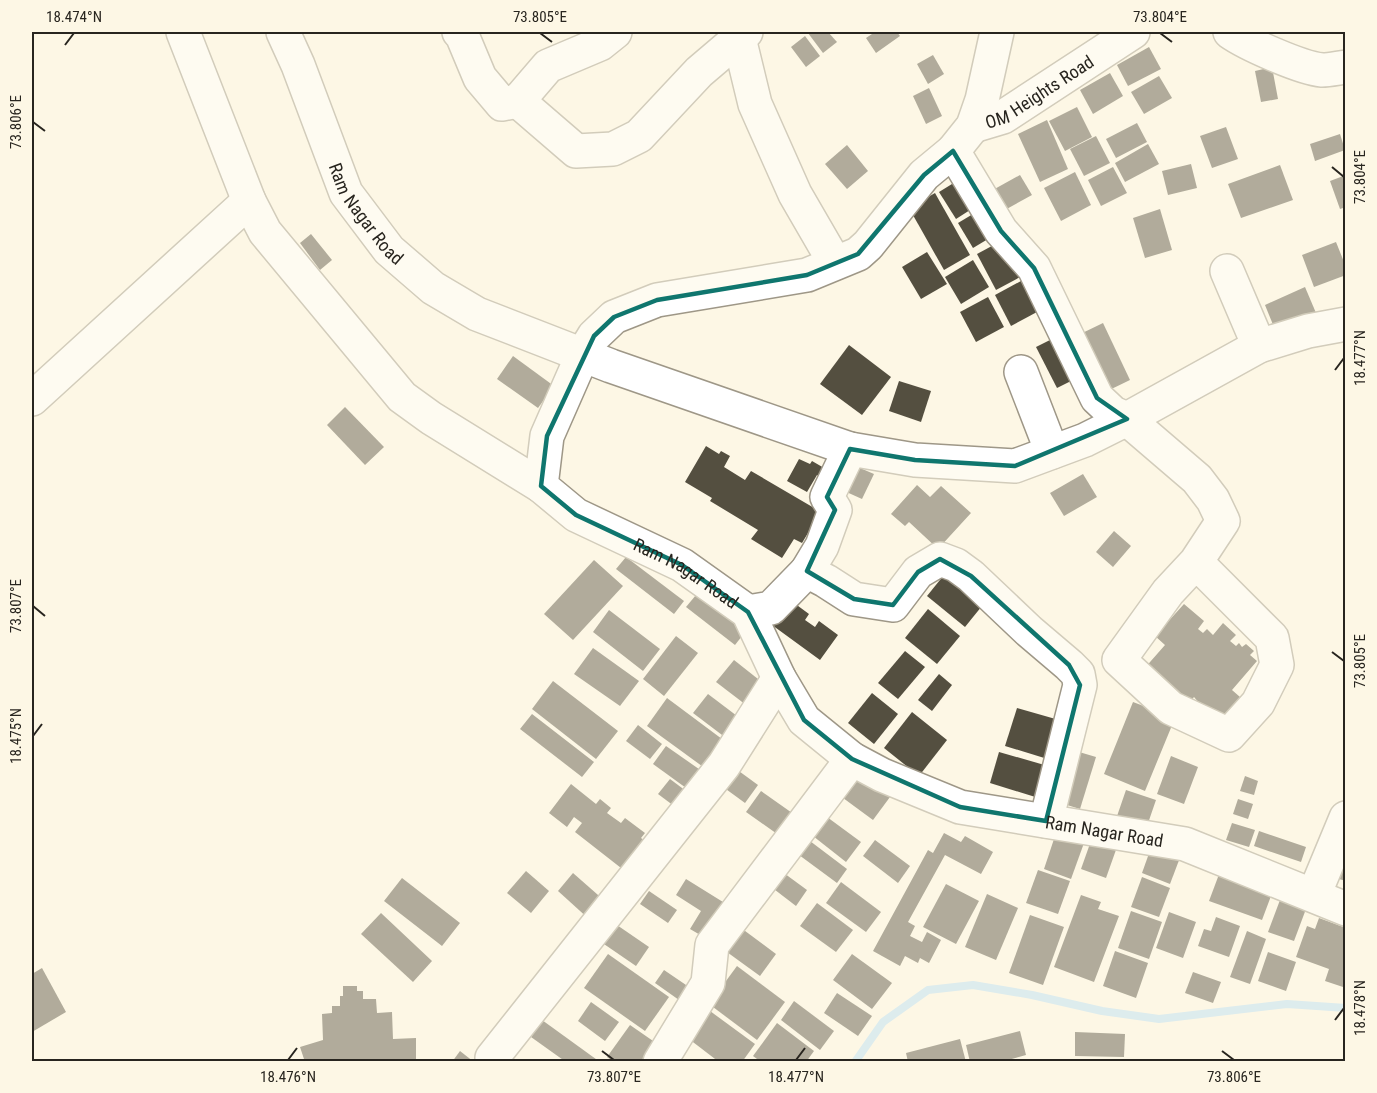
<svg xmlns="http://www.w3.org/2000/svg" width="1377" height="1093" font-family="'Roboto Condensed',sans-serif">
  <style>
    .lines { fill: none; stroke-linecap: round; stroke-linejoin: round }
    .stream { stroke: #b7ddf6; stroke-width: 8 }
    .building { fill: #544f40 }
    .minor-casing { stroke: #9e9787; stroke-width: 36 }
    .minor { stroke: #fff; stroke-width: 33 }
    .marked { fill: none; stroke: #0f766e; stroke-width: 4.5; stroke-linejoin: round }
    .ticks { fill: none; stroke: #28251f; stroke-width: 2 }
    .labels { text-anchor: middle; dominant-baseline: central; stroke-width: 6; stroke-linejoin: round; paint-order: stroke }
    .street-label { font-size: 18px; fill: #28251f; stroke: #fdf7e5 }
    .neatline { fill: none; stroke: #28251f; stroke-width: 2 }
    .ticks-label { font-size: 15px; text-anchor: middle; fill: #28251f }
  </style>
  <rect width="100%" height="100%" fill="#fdf7e5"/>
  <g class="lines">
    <polyline class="stream" points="855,1062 883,1022 928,990 973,985 1032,995 1102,1011 1159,1019 1287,1004 1346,1008"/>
  </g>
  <g class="building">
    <polygon points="810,32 828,32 837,42 823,53 808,33"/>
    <polygon points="875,32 897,32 900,36 876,53 866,38"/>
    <polygon points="805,36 820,56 806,67 791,47"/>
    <polygon points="1149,47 1161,69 1128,86 1117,65"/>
    <polygon points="933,55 944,74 928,84 917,64"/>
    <polygon points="1272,67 1278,99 1261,102 1255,71"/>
    <polygon points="1110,73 1123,96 1093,114 1080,90"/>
    <polygon points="1159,76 1172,98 1144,114 1131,92"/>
    <polygon points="929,88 942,116 926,124 913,96"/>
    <polygon points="1077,107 1092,137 1065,151 1049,121"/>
    <polygon points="1047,120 1068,169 1040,182 1018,134"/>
    <polygon points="1137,123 1147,142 1116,158 1106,139"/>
    <polygon points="1226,127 1238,159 1212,168 1200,136"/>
    <polygon points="1340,134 1345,150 1315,161 1310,144"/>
    <polygon points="1096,136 1110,163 1084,176 1070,149"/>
    <polygon points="1148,144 1159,164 1125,182 1115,163"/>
    <polygon points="847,145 868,171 847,189 825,164"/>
    <polygon points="1191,164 1197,188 1168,195 1162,171"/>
    <polygon points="1280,165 1293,200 1241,218 1228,184"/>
    <polygon points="1113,167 1127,193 1101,206 1088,180"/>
    <polygon points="1075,172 1091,205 1061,221 1044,188"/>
    <polygon points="1020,175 1032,195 994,216 982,196"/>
    <polygon points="1346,175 1346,207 1340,209 1330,181"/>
    <polygon points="965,176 981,203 956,219 939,192"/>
    <polygon points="935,193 970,255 944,270 909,208"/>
    <polygon points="983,208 998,233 973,248 958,223"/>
    <polygon points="1160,209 1172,250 1145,258 1133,218"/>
    <polygon points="311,234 332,260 320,270 300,243"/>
    <polygon points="1003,240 1022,276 996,290 977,254"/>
    <polygon points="1336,242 1346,267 1346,275 1314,287 1302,255"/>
    <polygon points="927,252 947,284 921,299 902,267"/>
    <polygon points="973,260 989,287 961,304 945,277"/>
    <polygon points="1021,281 1037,312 1011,326 995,295"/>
    <polygon points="1305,287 1319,320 1278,337 1265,305"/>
    <polygon points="988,297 1004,327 976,342 960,312"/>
    <polygon points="1103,323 1130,380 1099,395 1072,338"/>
    <polygon points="1062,334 1083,375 1057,388 1036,347"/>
    <polygon points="849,345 891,377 862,415 820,384"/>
    <polygon points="513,356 554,386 538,408 497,379"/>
    <polygon points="899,381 931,391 921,422 889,411"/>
    <polygon points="345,407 384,447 365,465 327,425"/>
    <polygon points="706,446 719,454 721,451 730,456 724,467 745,480 751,471 821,512 814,537 808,533 802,543 794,539 782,558 751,539 758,530 710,501 712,498 685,482"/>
    <polygon points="799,459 810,464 812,461 831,472 826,480 817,475 807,492 787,481"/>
    <polygon points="853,465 874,474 862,499 842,490"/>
    <polygon points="1083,474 1097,497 1064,516 1050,493"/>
    <polygon points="917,485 930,497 941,486 971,513 938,549 909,522 905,526 891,514"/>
    <polygon points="1114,531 1131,546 1113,567 1096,552"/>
    <polygon points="626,557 684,601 674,614 616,569"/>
    <polygon points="594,560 623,586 573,640 544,614"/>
    <polygon points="948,570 986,601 965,627 927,596"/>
    <polygon points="701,589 749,627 735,645 686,607"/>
    <polygon points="790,600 809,614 805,620 815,627 819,621 838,635 820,660 772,625"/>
    <polygon points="1184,604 1204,621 1198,629 1203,633 1207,629 1213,635 1223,623 1236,635 1230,641 1236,646 1239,643 1242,647 1246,644 1254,651 1250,655 1257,661 1232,690 1240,697 1218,725 1194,697 1185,708 1143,670 1165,645 1155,636"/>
    <polygon points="928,609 960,636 937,664 905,638"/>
    <polygon points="609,610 660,649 643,671 593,632"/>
    <polygon points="676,636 698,653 664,696 643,679"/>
    <polygon points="593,648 639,681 620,706 574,674"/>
    <polygon points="905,651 925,667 898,699 878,683"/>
    <polygon points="734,660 767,686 750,708 716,682"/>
    <polygon points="939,674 952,685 932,711 918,700"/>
    <polygon points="553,681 618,731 596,759 532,709"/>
    <polygon points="872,693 898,714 874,744 848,723"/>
    <polygon points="708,694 741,719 726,738 693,713"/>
    <polygon points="667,698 726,742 706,769 647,726"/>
    <polygon points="1133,702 1175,718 1145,791 1104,774"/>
    <polygon points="1017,708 1066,722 1054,761 1005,746"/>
    <polygon points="912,712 947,740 919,776 884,748"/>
    <polygon points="532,714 594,762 582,777 520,729"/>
    <polygon points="638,725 662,744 650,759 626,741"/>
    <polygon points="666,746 706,774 693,793 653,764"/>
    <polygon points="1069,749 1096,757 1080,809 1054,801"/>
    <polygon points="999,752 1055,768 1045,800 990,783"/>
    <polygon points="1171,756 1198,767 1184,804 1157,794"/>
    <polygon points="732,766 758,785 745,803 719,784"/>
    <polygon points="856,772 890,797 873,820 839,795"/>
    <polygon points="1245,776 1258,781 1254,795 1240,791"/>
    <polygon points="670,779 690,794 678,809 658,794"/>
    <polygon points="571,784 596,804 600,799 611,808 607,813 621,823 625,818 645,833 641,838 652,846 630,875 575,832 582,823 574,817 567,827 549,813"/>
    <polygon points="1126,790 1156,800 1146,829 1116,819"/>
    <polygon points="761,791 795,815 780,836 746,812"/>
    <polygon points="1238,799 1253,804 1248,819 1233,814"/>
    <polygon points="827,817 861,842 846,862 813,836"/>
    <polygon points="1232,823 1255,830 1249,847 1226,840"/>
    <polygon points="1259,831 1306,847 1301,862 1254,846"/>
    <polygon points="944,833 961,842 965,836 993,852 981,874 945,855 908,922 915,926 910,936 922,942 927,932 941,940 929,963 920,958 918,963 905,956 900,966 873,951 928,850 933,853"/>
    <polygon points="1056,833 1084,843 1071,879 1044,869"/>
    <polygon points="806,838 847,869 837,883 795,852"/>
    <polygon points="1092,838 1117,847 1106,878 1081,869"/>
    <polygon points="875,840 910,866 898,883 863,856"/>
    <polygon points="1152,845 1181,855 1170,884 1142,873"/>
    <polygon points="1346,845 1346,881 1332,877"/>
    <polygon points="777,868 807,890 796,906 766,883"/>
    <polygon points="1221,869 1274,888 1262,920 1209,901"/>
    <polygon points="1038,870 1070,881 1058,914 1026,903"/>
    <polygon points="526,871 549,891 531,913 507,893"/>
    <polygon points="573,873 606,902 590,920 558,891"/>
    <polygon points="1142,877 1170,888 1159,917 1131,907"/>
    <polygon points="402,878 460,923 442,946 384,901"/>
    <polygon points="686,879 723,902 702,936 690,929 701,911 676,895"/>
    <polygon points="841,882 881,912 866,932 826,903"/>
    <polygon points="946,884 979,901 956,944 923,927"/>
    <polygon points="649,891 677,910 668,923 640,904"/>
    <polygon points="987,894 1018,908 996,960 965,947"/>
    <polygon points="1081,895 1101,902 1098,909 1119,916 1094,982 1054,967"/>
    <polygon points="1280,900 1306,909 1294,941 1268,932"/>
    <polygon points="817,903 853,930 836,952 800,926"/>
    <polygon points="1131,911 1162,922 1149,959 1118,948"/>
    <polygon points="1169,912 1196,922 1183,958 1156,948"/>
    <polygon points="381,913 432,961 413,982 361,934"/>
    <polygon points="1030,915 1064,927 1043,985 1009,973"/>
    <polygon points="1216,917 1240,926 1229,957 1198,946 1204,929 1211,931"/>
    <polygon points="1319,918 1346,928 1346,988 1325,981 1329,969 1296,957 1307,926 1315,929"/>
    <polygon points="614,923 649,947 636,966 601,942"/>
    <polygon points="737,925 776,954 760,976 720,947"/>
    <polygon points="1247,931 1266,939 1250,984 1230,977"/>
    <polygon points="1115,951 1148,963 1136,998 1103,986"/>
    <polygon points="1268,952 1296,962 1286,991 1258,981"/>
    <polygon points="608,954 669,997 645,1031 584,988"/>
    <polygon points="852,954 892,983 872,1009 833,980"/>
    <polygon points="737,966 785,1002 757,1040 709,1004"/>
    <polygon points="42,968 66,1012 32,1032 32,974"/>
    <polygon points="664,970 689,987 679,1000 655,983"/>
    <polygon points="1193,972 1221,982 1213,1003 1185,993"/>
    <polygon points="343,986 357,986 357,991 363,991 363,999 376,999 377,1013 392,1012 393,1039 416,1038 416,1062 305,1062 300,1047 323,1040 322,1014 332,1013 332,1006 340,1006 340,996 343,996"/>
    <polygon points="837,993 872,1016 858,1036 824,1013"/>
    <polygon points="794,1001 834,1031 820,1050 781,1020"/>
    <polygon points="591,1002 619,1022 605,1041 578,1021"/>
    <polygon points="710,1011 755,1044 742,1062 719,1062 689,1039"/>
    <polygon points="542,1020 600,1062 566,1062 531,1037"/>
    <polygon points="777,1023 814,1051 806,1062 761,1062 753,1056"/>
    <polygon points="630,1025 656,1043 643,1062 614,1062 607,1057"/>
    <polygon points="1020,1031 1026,1055 1001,1062 970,1062 966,1045"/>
    <polygon points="1075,1032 1125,1034 1124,1057 1075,1056"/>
    <polygon points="960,1039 966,1062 908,1062 906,1053"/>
    <polygon points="460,1051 474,1062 452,1062"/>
  </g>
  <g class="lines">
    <defs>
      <g id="minor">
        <polyline points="183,32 249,201 265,232 402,397 431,418 541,486"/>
        <path id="s1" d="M283 32 298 65 346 193 389 250 433 288 477 314 611 366 850 449 915 460 1015 466 1085 440 1127 419 1259 346 1308 331 1346 324"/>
        <polyline points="459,32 462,35 480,78 502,104 518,101"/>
        <polyline points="615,32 600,44 548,66 518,101 576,151 613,149 639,136 699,72 746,32"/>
        <path id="s2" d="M997 32 982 100 973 126 953 151 924 175 868 245 858 254 807 275 657 300 614 317 594 336 583 354 547 436 541 486 576 515 682 565 748 612 779 678 804 720 852 759 882 775 960 807 1185 844 1346 909"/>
        <path d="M1230 32C1247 44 1301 68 1322 70 1329 70 1338 68 1346 67"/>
        <polyline points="739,38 755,104 795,194 835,263"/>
        <path id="s3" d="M973 126 1003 117 1133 32"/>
        <polyline points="953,151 1001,231 1034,268 1097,398 1113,413 1127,419 1197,479 1213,500 1223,521 1196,562 1272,638 1277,665 1258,703 1229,735 1171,708 1119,660 1168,592 1196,562"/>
        <polyline points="1227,271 1259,346"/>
        <polyline points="1021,372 1052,452"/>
        <polyline points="32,399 249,201"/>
        <polyline points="807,571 826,581 854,599 893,605 918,572 940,559 956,565 971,576 1029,631 1069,665 1078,674 1080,685 1046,821"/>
        <polyline points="748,612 771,608 807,571 822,546 835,510 827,497 850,449"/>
        <polyline points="1314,895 1346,818"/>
        <polyline points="495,1062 492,1058 724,765 779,678"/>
        <polyline points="660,1062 708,983 712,945 852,759"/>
      </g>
    </defs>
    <use href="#minor" class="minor-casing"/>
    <use href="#minor" class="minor"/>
  </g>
  <path d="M0 0H1377V1093H0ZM953 151 1001 231 1034 268 1097 398 1127 419 1015 466 915 460 850 449 827 497 835 510 807 571 854 599 893 605 918 572 940 559 971 576 1069 665 1080 685 1046 821 960 807 852 759 804 720 748 612 682 565 576 515 541 486 547 436 594 336 614 317 657 300 807 275 858 254 924 175Z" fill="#fdf7e5" fill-opacity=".55" fill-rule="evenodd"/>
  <path class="marked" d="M953 151 1001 231 1034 268 1097 398 1127 419 1015 466 915 460 850 449 827 497 835 510 807 571 854 599 893 605 918 572 940 559 971 576 1069 665 1080 685 1046 821 960 807 852 759 804 720 748 612 682 565 576 515 541 486 547 436 594 336 614 317 657 300 807 275 858 254 924 175Z"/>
  <path class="ticks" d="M540 33 552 42M1160 33 1172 42M65 45 74 33M33 122 45 131M1332 167 1344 177M1335 370 1344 358M33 606 45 616M1332 652 1344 661M33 736 42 724M1335 1020 1344 1008M602 1051 614 1060M1222 1051 1234 1060M288 1060 297 1048M796 1060 805 1048"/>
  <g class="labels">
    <g class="street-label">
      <text stroke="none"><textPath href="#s3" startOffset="75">OM Heights Road</textPath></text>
      <text stroke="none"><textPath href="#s1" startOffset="201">Ram Nagar Road</textPath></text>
      <text stroke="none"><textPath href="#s2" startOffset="882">Ram Nagar Road</textPath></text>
      <text stroke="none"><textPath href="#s2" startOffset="1404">Ram Nagar Road</textPath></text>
    </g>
  </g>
  <rect width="1377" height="1093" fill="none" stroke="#fdf7e5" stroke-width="66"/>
  <rect x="33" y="33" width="1311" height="1027" class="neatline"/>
  <g class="ticks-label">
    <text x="74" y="22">18.474°N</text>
    <text x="540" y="22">73.805°E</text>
    <text x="1160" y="22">73.804°E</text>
    <text transform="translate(16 122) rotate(-90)" y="5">73.806°E</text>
    <text transform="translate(1360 177) rotate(-90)" y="5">73.804°E</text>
    <text transform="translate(1360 358) rotate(-90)" y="5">18.477°N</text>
    <text transform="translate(16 606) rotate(-90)" y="5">73.807°E</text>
    <text transform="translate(1360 661) rotate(-90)" y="5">73.805°E</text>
    <text transform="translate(16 736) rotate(-90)" y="5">18.475°N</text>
    <text transform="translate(1360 1008) rotate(-90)" y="5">18.478°N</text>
    <text x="288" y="1082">18.476°N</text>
    <text x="614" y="1082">73.807°E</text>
    <text x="796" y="1082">18.477°N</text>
    <text x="1234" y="1082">73.806°E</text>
  </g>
</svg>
